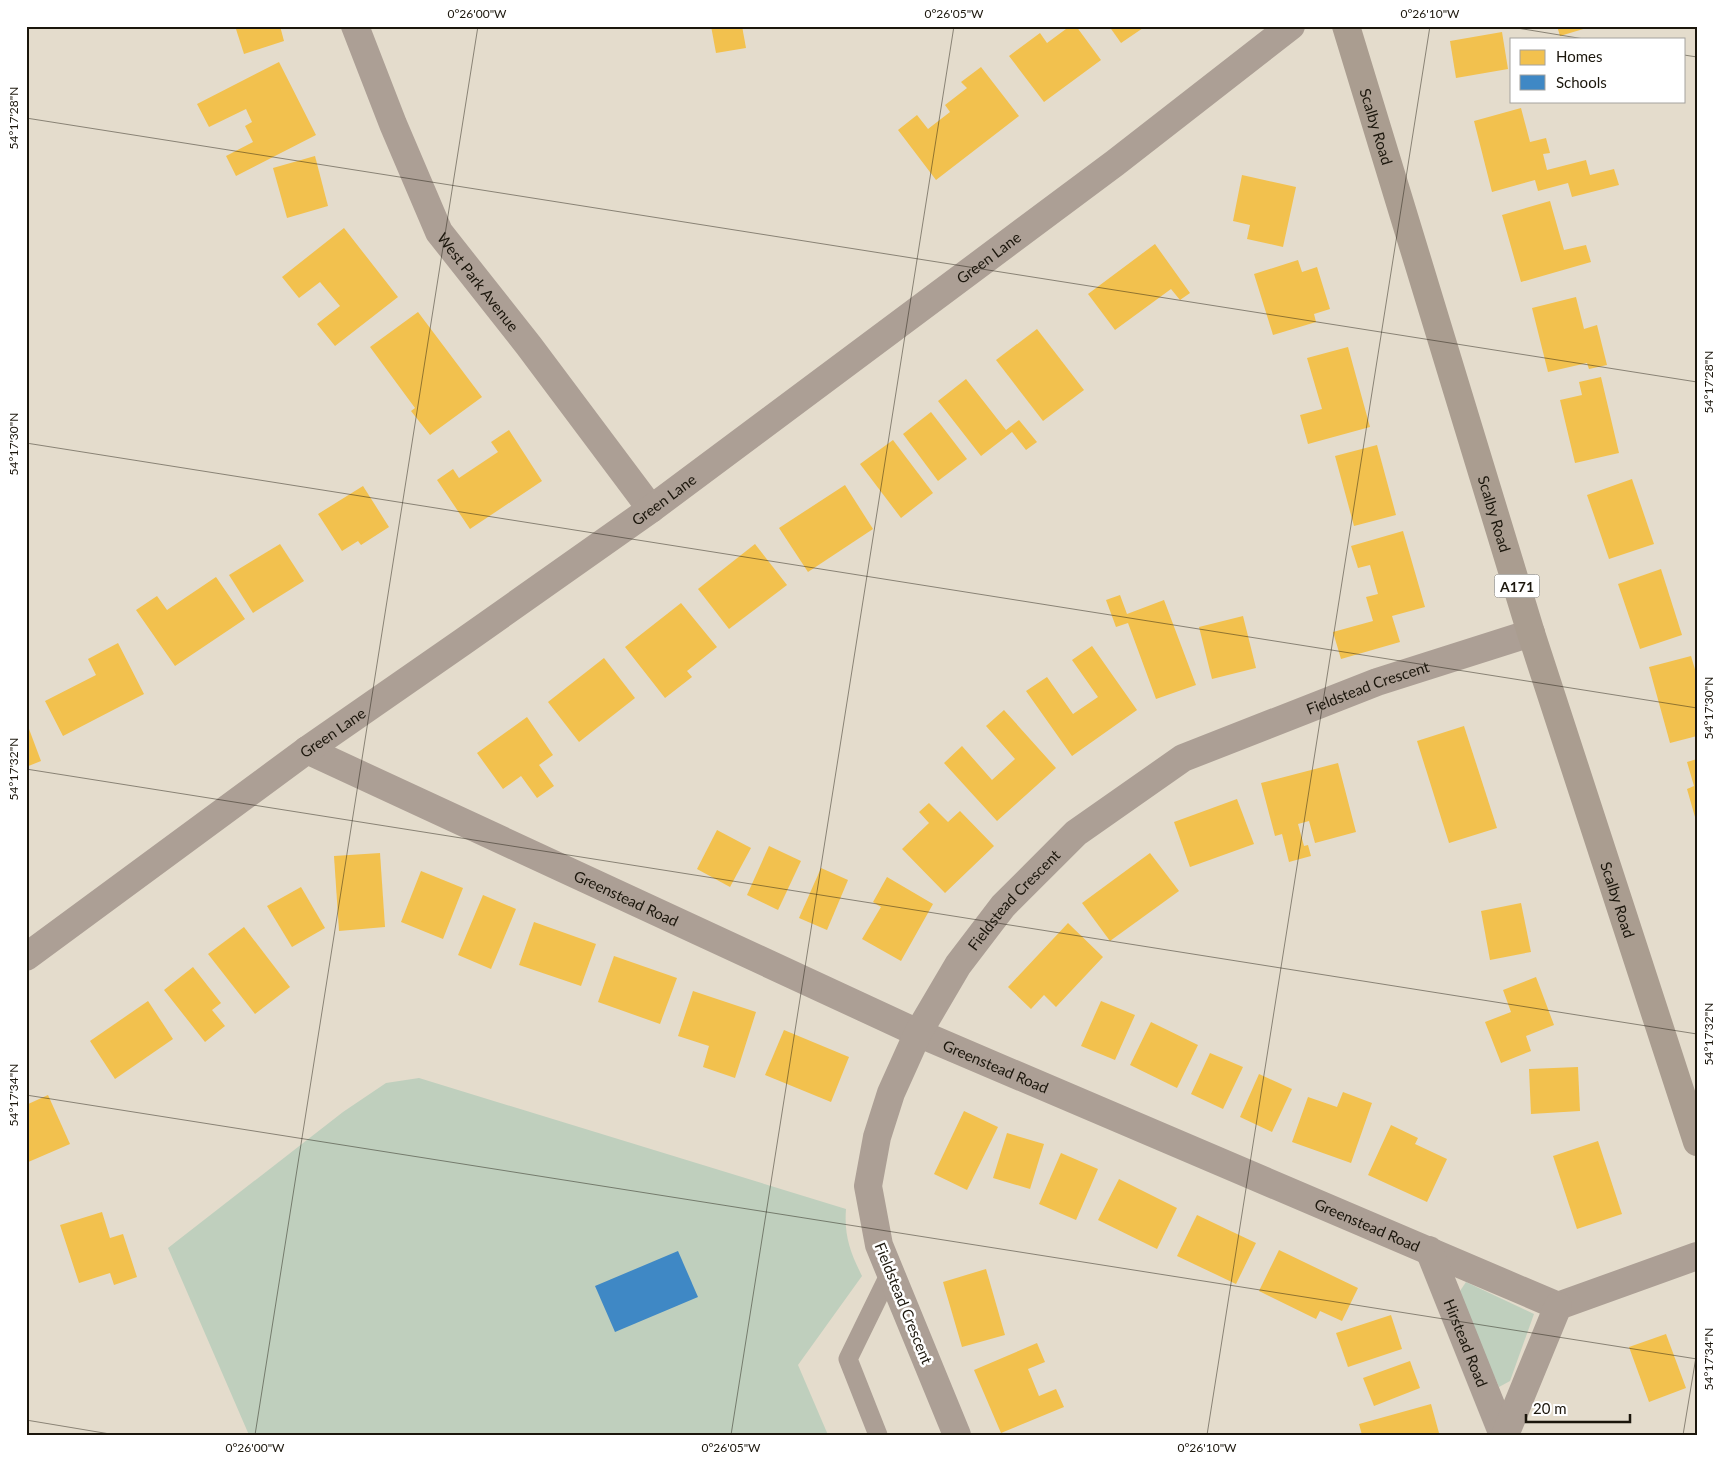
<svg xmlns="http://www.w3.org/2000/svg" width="1723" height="1461" font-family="Lato,sans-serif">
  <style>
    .green { fill: #bfcfbd }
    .homes { fill: #f2c14e }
    .schools { fill: #3f88c5 }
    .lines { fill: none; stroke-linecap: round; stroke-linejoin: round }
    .service { stroke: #ac9f95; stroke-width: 19 }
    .minor { stroke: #ac9f95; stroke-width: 28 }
    .tertiary { stroke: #ac9f95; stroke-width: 28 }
    .trunk { stroke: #aa9d90; stroke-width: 28 }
    .ticks { fill: none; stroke: #1b160c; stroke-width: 1; stroke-opacity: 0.45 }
    .labels { text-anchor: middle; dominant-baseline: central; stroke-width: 5; stroke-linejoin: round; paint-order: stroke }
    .shield { fill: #fff; stroke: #5f5c55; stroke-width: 1 }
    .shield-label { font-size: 14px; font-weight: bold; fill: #1b160c }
    .street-label { font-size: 15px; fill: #1b160c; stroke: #fff }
    .neatline { fill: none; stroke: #1b160c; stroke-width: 2 }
    .ticks-label { font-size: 12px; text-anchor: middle; fill: #1b160c }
  </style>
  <rect width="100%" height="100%" fill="#e4dccc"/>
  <g class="green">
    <path d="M419 1078 846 1209C844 1235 850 1252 862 1276L798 1365 828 1435H249L168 1248 343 1112 386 1083Z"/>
    <polygon points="1466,1282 1534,1314 1510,1381 1499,1387 1458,1294"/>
  </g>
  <g class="homes">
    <polygon points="235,26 280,26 284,41 244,54"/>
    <polygon points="711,26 742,26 746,48 716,53"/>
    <polygon points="1070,26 1076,26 1101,60 1044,102 1009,56 1040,33 1047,43"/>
    <polygon points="1109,26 1146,26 1121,43"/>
    <polygon points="1557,26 1590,26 1590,27 1560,36"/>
    <polygon points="1502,32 1508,69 1456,78 1450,41"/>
    <polygon points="279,62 316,135 236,176 226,156 253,142 245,126 252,122 246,109 209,127 197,104"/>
    <polygon points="981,67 1019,116 936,180 898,130 917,115 928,129 950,112 945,105 967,88 961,82"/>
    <polygon points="1521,108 1530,142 1546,138 1550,153 1543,154 1547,170 1586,160 1590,175 1614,169 1619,185 1572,197 1568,183 1538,191 1535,180 1492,192 1474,121"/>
    <polygon points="315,156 328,206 287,218 273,168"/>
    <polygon points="1242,175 1296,187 1283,247 1247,239 1250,225 1233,221"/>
    <polygon points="1550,201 1564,250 1586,245 1591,262 1521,282 1502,215"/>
    <polygon points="344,228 398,297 335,346 317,324 340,306 320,282 299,298 282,277"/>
    <polygon points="1155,244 1190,293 1180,300 1171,289 1115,330 1088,294"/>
    <polygon points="1298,260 1302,272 1317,267 1330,309 1314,314 1316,322 1273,335 1254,274"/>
    <polygon points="1576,297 1584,329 1597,325 1607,365 1589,369 1587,363 1548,372 1532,308"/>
    <polygon points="418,312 482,397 430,435 411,411 415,408 370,347"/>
    <polygon points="1037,329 1084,390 1043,421 996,360"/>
    <polygon points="1348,347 1370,427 1308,444 1300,415 1322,409 1307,358"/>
    <polygon points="1601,377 1619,453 1575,463 1560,400 1582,395 1579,382"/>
    <polygon points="966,379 1006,430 1019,420 1037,442 1026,450 1012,432 981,456 938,401"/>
    <polygon points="931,412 967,459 938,481 903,434"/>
    <polygon points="509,430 542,481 470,529 437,480 453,469 459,478 498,452 491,442"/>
    <polygon points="893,440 933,493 901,518 860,464"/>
    <polygon points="1377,445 1396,515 1354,526 1335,456"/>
    <polygon points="1632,479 1654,544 1609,559 1587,495"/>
    <polygon points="845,485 873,529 808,572 779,528"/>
    <polygon points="363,486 389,527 361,545 358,541 342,551 318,514"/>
    <polygon points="1403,531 1425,607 1392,616 1400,642 1341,659 1333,632 1373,621 1366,597 1378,594 1370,565 1358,568 1351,546"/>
    <polygon points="280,544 304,581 253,613 229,575"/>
    <polygon points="755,544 787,585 729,629 698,589"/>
    <polygon points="1661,569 1682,635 1640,649 1618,584"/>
    <polygon points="216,577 245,619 175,666 136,610 157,596 167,610"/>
    <polygon points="1120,595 1127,614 1164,600 1196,685 1156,699 1128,623 1116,627 1106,600"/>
    <polygon points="681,603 717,647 687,671 692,677 665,698 625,647"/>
    <polygon points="1243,616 1256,668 1212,679 1199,627"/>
    <polygon points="118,643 144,694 63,736 45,701 96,675 88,659"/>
    <polygon points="1092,646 1137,710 1072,756 1026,691 1047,677 1073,714 1098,697 1072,660"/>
    <polygon points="1691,656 1697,676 1697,736 1670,743 1649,667"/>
    <polygon points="604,658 635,698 579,742 548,702"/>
    <polygon points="1004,710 1056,768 997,821 944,763 962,746 992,780 1015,759 986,726"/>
    <polygon points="527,717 553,755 539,765 554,786 537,798 521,776 503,789 477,753"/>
    <polygon points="26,721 41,761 26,767"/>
    <polygon points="1464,726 1497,828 1449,843 1417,741"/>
    <polygon points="1697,759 1697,816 1695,817 1687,789 1694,786 1687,762"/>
    <polygon points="1338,763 1356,832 1315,843 1309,821 1298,824 1304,846 1308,845 1311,856 1289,862 1282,834 1275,836 1261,783"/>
    <polygon points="1237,799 1254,844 1190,867 1174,822"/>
    <polygon points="929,803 948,822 960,811 994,846 945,893 902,849 929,823 919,812"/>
    <polygon points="717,830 751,848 730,887 697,869"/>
    <polygon points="769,846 801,861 778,910 747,895"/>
    <polygon points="380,853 385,927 339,931 334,856"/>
    <polygon points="1150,853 1179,891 1110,941 1082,903"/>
    <polygon points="821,868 848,880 827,930 799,918"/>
    <polygon points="421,871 463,888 443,939 401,922"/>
    <polygon points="887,877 933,904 901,961 862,939 881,907 873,902"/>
    <polygon points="301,887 325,928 292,947 267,906"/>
    <polygon points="483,895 516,909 491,969 458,955"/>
    <polygon points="1521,903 1531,952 1490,960 1481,911"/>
    <polygon points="534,922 596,944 581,986 519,965"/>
    <polygon points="1068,923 1103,957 1056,1007 1044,995 1031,1009 1008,987"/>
    <polygon points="244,927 290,987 255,1014 208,954"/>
    <polygon points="614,956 677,978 660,1024 598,1002"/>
    <polygon points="193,967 221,1003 212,1010 225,1026 205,1042 164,990"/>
    <polygon points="1536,977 1554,1025 1526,1036 1531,1051 1501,1063 1485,1022 1511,1012 1503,990"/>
    <polygon points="693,991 756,1012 735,1078 703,1067 709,1046 678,1036"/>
    <polygon points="148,1001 173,1039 115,1079 90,1041"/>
    <polygon points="1101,1001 1135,1015 1115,1060 1081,1046"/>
    <polygon points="1151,1022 1198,1045 1177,1088 1130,1065"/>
    <polygon points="784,1030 849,1057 831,1102 765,1075"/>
    <polygon points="1210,1053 1243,1067 1223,1109 1191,1094"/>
    <polygon points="1578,1067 1580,1111 1531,1114 1529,1069"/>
    <polygon points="1259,1074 1292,1089 1272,1132 1240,1117"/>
    <polygon points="1343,1092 1372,1103 1351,1163 1292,1142 1308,1097 1337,1107"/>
    <polygon points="48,1095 70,1144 26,1163 26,1105"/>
    <polygon points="964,1111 998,1127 967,1190 934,1174"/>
    <polygon points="1391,1125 1418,1138 1415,1144 1447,1159 1427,1202 1368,1175"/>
    <polygon points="1007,1133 1044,1144 1030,1189 993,1178"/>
    <polygon points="1598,1141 1622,1214 1577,1229 1553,1156"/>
    <polygon points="1061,1153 1098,1169 1076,1220 1039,1204"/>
    <polygon points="1119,1179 1177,1208 1157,1249 1098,1220"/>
    <polygon points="102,1212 110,1238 123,1234 137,1277 114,1285 110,1273 79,1283 60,1225"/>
    <polygon points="1197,1215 1256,1243 1236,1284 1177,1256"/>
    <polygon points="1279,1250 1358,1288 1342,1321 1320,1311 1316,1319 1259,1291"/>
    <polygon points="986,1269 1005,1335 962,1347 943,1282"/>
    <polygon points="1391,1315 1402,1349 1348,1367 1336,1333"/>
    <polygon points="1666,1334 1686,1388 1649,1402 1629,1347"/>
    <polygon points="1037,1343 1045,1362 1028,1369 1039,1396 1056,1389 1064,1407 1001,1433 974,1370"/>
    <polygon points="1410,1361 1420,1388 1374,1406 1363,1378"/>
    <polygon points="1431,1404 1439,1433 1433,1435 1362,1435 1359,1424"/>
  </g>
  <polygon class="schools" points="678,1251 698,1297 615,1332 595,1286"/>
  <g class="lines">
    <polyline class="service" points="878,1435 848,1359 890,1273"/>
    <g class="minor">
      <path id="s1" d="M355 26 393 124 439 232 529 346 651 509"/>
      <path id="s2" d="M307 750 918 1033 1558 1306 1697 1256"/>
      <path id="s3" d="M1429 1250 1503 1435"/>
      <path id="s4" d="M957 1435 879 1245 868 1186 877 1137 891 1093 918 1033 958 965 1003 906 1076 833 1183 758 1377 682 1531 633"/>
      <polyline points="1505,1435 1558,1306"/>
    </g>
    <path class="tertiary" id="s5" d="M26 957 307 750 464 641 651 509 1115 163 1291 26"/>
    <path class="trunk" id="s6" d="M1346 26 1531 633 1697 1142"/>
  </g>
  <path class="ticks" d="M1505 26 1584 39M1684 55 1697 57M26 118 1697 382M26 443 1697 708M26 769 1697 1034M26 1095 1697 1359M26 1420 116 1435M255 1435 478 26M731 1435 954 26M1207 1435 1430 26M1683 1435 1697 1351"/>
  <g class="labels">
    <rect class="shield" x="1494.5" y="574.5" width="45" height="23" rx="4"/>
    <g class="shield-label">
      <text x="1517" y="586">A171</text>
    </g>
    <g class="street-label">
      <text stroke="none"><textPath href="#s6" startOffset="105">Scalby Road</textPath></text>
      <text stroke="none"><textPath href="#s5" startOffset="1190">Green Lane</textPath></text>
      <text stroke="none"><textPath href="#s1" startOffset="286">West Park Avenue</textPath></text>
      <text stroke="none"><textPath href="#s5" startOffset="785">Green Lane</textPath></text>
      <text stroke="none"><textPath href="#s6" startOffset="510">Scalby Road</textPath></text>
      <text stroke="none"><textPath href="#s4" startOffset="1012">Fieldstead Crescent</textPath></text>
      <text stroke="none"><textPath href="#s5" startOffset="380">Green Lane</textPath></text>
      <text stroke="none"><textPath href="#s2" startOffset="352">Greenstead Road</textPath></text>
      <text stroke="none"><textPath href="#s4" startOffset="592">Fieldstead Crescent</textPath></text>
      <text stroke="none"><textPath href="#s6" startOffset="915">Scalby Road</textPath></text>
      <text stroke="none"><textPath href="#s2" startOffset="758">Greenstead Road</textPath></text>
      <text stroke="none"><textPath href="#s2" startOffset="1162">Greenstead Road</textPath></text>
      <text transform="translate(904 1303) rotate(68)">Fieldstead Crescent</text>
      <text stroke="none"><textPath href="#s3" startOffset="100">Hirstead Road</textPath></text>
    </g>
  </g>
  <rect width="1723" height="1461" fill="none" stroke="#ffffff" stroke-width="55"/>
  <rect x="1510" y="38" width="175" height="65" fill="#ffffff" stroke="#a4a29e"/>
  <rect x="1520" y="50" width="25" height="15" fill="#f2c14e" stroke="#a4a29e"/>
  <text x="1556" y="62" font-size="15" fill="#1b160c">Homes</text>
  <rect x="1520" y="75" width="25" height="15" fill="#3f88c5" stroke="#a4a29e"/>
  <text x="1556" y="88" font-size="15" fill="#1b160c">Schools</text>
  <path d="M1526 1414v8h104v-8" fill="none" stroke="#1b160c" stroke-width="2.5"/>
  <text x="1533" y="1414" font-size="15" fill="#1b160c" stroke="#ffffff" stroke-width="4" paint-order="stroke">20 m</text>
  <rect x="28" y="28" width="1668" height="1406" class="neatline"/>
  <g class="ticks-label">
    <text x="477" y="18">0°26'00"W</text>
    <text x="954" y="18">0°26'05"W</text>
    <text x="1430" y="18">0°26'10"W</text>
    <text transform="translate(14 118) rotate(-90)" y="4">54°17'28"N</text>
    <text transform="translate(1709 382) rotate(-90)" y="4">54°17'28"N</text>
    <text transform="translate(14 444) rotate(-90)" y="4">54°17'30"N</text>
    <text transform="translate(1709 708) rotate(-90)" y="4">54°17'30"N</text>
    <text transform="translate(14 769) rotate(-90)" y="4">54°17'32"N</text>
    <text transform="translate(1709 1034) rotate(-90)" y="4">54°17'32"N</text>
    <text transform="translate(14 1095) rotate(-90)" y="4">54°17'34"N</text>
    <text transform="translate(1709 1359) rotate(-90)" y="4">54°17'34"N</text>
    <text x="255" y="1452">0°26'00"W</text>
    <text x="731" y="1452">0°26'05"W</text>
    <text x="1207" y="1452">0°26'10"W</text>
  </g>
</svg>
